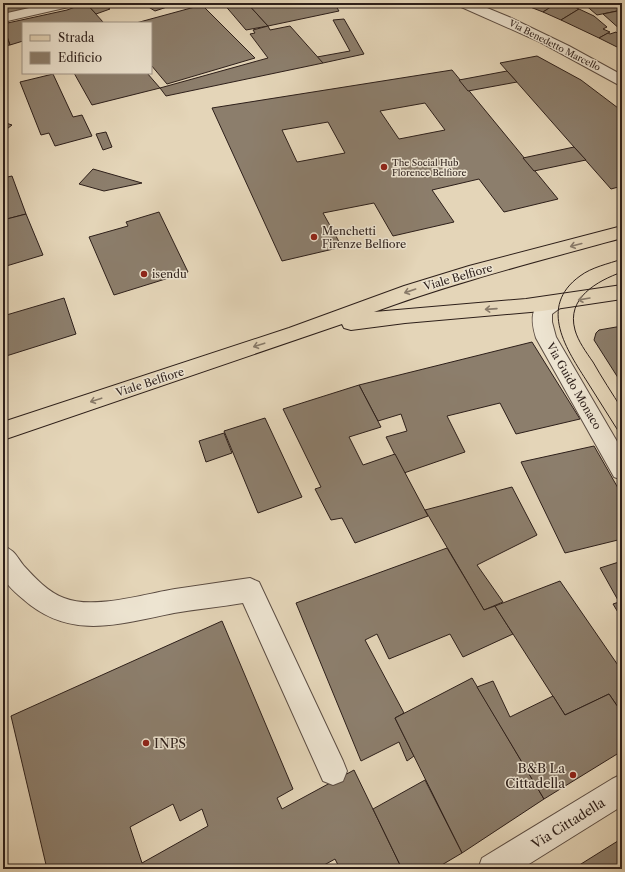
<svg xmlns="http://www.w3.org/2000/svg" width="625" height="872" font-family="'Libre Caslon Text',serif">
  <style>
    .building { fill: #8c7e6c; stroke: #2d1f1a; fill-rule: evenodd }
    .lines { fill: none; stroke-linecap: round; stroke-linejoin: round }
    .minor-casing { stroke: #5b4c42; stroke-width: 2 }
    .major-casing { stroke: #2d1f1a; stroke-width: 2 }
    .minor { fill: #ede4d1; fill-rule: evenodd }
    .major { fill: #e4d5b8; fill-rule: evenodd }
    .tram { stroke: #2d1f1a; stroke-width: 1 }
    .oneway { stroke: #887a69 }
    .poi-dot { fill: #8f2418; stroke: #ede4d1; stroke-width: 1.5 }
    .labels { text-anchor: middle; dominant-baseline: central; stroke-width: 3; stroke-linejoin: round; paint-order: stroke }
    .far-street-label { font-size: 9px; fill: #2d1f1a; stroke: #ede4d1 }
    .far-poi-label { font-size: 9px; fill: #2d1f1a; stroke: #ede4d1; text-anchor: start }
    .poi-label { font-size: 11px; fill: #2d1f1a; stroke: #ede4d1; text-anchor: start }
    .street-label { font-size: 11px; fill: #2d1f1a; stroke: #ede4d1 }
    .near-poi-label { font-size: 13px; fill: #2d1f1a; stroke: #ede4d1; text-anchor: start }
    .near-street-label { font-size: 13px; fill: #2d1f1a; stroke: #ede4d1 }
  </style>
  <rect width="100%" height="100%" fill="#e4d5b8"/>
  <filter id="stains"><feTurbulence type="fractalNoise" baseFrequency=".005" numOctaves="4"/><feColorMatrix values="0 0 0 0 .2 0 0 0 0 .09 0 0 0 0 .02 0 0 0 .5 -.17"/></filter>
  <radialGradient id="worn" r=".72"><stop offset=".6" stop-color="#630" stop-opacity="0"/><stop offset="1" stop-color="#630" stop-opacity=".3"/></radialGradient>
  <g class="building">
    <polygon points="3,3 24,3 30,9 3,14"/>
    <polygon points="24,3 50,3 30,9"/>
    <polygon points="86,3 103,22 23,23 23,41 10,45 3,24 67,10"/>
    <polygon points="86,3 102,3 110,9 96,14"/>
    <polygon points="142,3 179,3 155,11"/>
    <polygon points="223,3 247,3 268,26 246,30"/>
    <polygon points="247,3 334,3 339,11 268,26"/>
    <polygon points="520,3 557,3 543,12"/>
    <polygon points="557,3 566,3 579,9 561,20 543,12"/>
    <polygon points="583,3 622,3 622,10 597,15"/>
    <polygon points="202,5 255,58 167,84 151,65 151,23 136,23"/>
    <polygon points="579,9 594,16 607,27 603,29 610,32 599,38 561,20"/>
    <polygon points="622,10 622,31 603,14"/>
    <polygon points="344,19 364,54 323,63 317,57 350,51 333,20"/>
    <polygon points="268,26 270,30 290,26 323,63 166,96 160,88 268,58 250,34 255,33 253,30"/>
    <polygon points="3,28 10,45 3,46"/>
    <polygon points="616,32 622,38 622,45 617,47 599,38 608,33 610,34"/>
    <polygon points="537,56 581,80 622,111 622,186 611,189 500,63"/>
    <path d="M452 70 558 199 504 212 479 179 432 190 454 222 393 236 374 203 323 213 342 247 282 261 212 108ZM425 103 445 130 399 139 380 111ZM328 122 345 153 297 162 282 130Z"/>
    <polygon points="507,71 517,82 468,91 459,80"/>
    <polygon points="74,73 147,73 160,88 92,105"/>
    <polygon points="53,74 73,117 82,115 92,136 55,146 49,133 41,135 20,82"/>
    <polygon points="3,122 12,125 3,132"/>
    <polygon points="106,132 112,147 103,150 96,134"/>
    <polygon points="574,147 586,160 534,171 523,158"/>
    <polygon points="93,169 142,183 104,191 79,184"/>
    <polygon points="12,176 26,214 3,220 3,178"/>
    <polygon points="159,212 188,272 114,295 89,237 128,226 126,222"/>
    <polygon points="26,214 43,255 3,267 3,220"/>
    <polygon points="64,298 76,334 3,357 3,316"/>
    <polygon points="622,326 622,384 594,340 596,333 599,330"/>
    <polygon points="532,342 580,419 516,434 500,403 447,416 465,452 404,473 386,437 407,431 401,414 378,421 359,385"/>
    <polygon points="359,385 381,427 349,437 363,465 395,454 428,516 355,543 342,518 331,520 315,489 321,487 283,409"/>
    <polygon points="265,418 302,497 258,513 224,431"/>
    <polygon points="224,433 232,453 206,462 199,441"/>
    <polygon points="594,446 622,495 622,539 565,553 521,462"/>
    <polygon points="512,487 537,535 477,565 503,602 484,610 425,510"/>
    <polygon points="447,548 484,610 495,606 513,634 463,657 450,634 389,659 377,634 365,640 404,713 395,718 414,756 407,761 399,742 361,761 296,603"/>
    <polygon points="622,561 622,619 613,604 619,602 600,568"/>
    <polygon points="560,581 622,671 622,713 609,694 565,715 495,606"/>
    <path d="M222 621 293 789 277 798 282 809 354 770 402 869H340L335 859 317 869H47L11 716ZM173 804 180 821 202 809 208 826 142 863 130 827Z"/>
    <polygon points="472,678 544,799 462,853 395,718"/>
    <polygon points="493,681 510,717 553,696 565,715 609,694 622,713 622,751 544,799 477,687"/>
    <polygon points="425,780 462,853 435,869 402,869 373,809"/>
    <polygon points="621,839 622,869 573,869"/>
  </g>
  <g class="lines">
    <defs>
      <g id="minor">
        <polygon points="51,3 75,3 73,6 3,22 3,14"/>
        <polygon points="457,3 475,3 509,17 569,46 622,75 622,85 617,84 540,42 459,6"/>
        <path d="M553 296 560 298 563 303 560 308 552 314V322L556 337 622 450V480L614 477 536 338C530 318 530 303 553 296Z"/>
        <path d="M3 546C15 550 16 556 24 566 35 578 48 592 64 598 93 610 144 594 175 589 200 585 225 582 250 578L259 582 343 761 347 771 343 781 333 785 323 781 243 603C220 607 197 609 174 613 119 624 70 641 23 599 17 594 5 584 3 576 1 567 3 555 3 546Z"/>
        <polygon points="622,774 622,806 521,869 478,869 482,858 612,779"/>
      </g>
      <path id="major" d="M622 226V238C539 261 455 282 374 312L526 299 622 285V299L542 311 405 323 351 330 344 328 342 324 3 440V422L289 328 404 286 469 266Z"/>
    </defs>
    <use href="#minor" class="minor-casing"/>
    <use href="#major" class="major-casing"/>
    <use href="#minor" class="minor"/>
    <use href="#major" class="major"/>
    <g class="tram">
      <path d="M622 259C608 264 592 267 580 276 537 307 567 350 588 383 599 401 611 419 622 437"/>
      <path d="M622 272C597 281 566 298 575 330 578 341 586 352 593 362 602 378 612 393 622 409"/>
    </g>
  </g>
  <defs><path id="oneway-shaft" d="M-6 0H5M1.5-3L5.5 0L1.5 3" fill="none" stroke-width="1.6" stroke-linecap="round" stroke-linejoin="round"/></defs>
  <g class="oneway">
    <use href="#oneway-shaft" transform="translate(576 245) rotate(165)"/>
    <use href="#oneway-shaft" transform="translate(410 291) rotate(161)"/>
    <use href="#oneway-shaft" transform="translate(584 299) rotate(170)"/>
    <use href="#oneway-shaft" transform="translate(491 309) rotate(176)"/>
    <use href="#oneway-shaft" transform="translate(259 345) rotate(162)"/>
    <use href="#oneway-shaft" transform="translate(96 400) rotate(162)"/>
  </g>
  <g class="poi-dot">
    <circle cx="384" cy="167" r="4"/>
    <circle cx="314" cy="237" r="4"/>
    <circle cx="144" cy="274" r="4"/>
    <circle cx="146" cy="743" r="4"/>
    <circle cx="573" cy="775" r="4"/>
  </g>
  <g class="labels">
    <g class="far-street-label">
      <text transform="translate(555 45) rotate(27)">Via Benedetto Marcello</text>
    </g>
    <g class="far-poi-label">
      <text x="392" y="162">The Social Hub<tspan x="392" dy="10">Florence Belfiore</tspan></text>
    </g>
    <g class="poi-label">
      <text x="322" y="231">Menchetti<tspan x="322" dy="13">Firenze Belfiore</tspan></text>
      <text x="152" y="274">isendu</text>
    </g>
    <g class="street-label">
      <text transform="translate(458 277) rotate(-16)">Viale Belfiore</text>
      <text transform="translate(150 382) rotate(-18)">Viale Belfiore</text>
      <text transform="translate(574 386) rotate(60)">Via Guido Monaco</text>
    </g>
    <g class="near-poi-label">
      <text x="154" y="743">INPS</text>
      <text x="565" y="768" text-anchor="end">B&amp;B La<tspan x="565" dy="15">Cittadella</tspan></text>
    </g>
    <g class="near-street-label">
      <text transform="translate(568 823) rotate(-32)">Via Cittadella</text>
    </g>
  </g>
  <rect width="625" height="872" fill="none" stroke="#e4d5b8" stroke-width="16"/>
  <rect x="4" y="4" width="617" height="864" fill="none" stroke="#2d1f1a" stroke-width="2"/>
  <rect x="8" y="8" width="609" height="856" fill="none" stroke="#2d1f1a"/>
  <rect x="22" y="22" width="130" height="52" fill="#ede4d1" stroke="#a09588"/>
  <rect x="30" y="35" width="20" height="6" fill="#e4d5b8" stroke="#a09588"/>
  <text x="58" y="42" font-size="12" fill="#2d1f1a">Strada</text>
  <rect x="30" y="52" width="20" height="12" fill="#8c7e6c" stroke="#a09588"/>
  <text x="58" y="62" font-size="12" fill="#2d1f1a">Edificio</text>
  <rect width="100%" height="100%" filter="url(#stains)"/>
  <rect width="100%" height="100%" fill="url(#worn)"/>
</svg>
